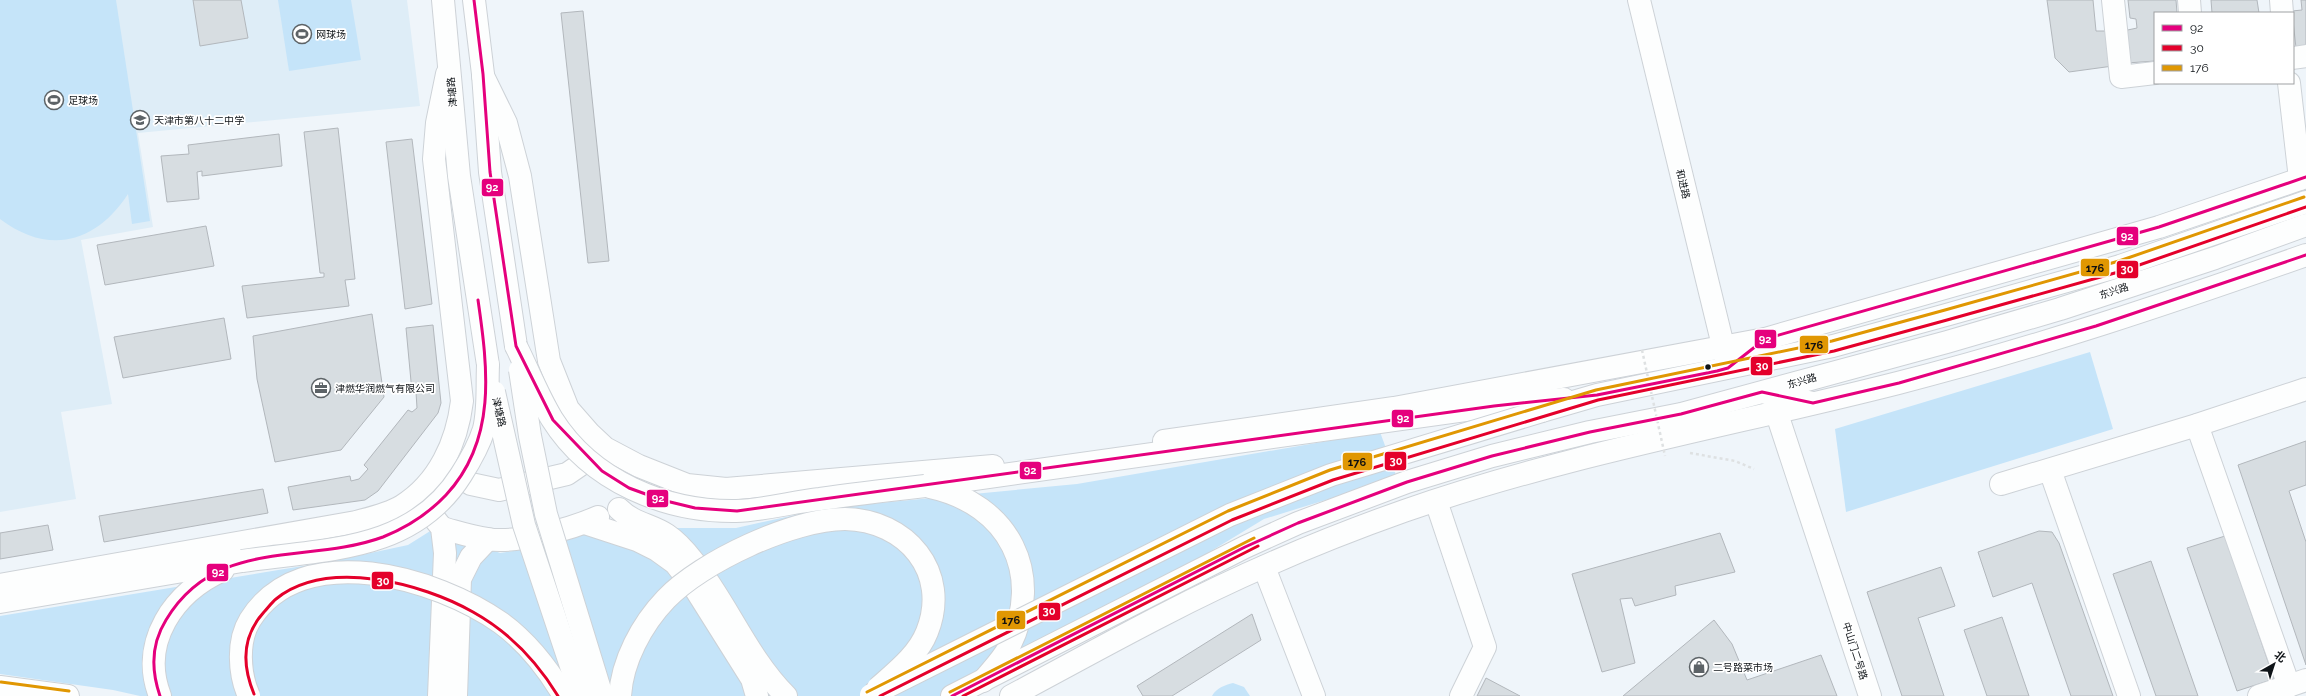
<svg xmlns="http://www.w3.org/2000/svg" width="2306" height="696" font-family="Raleway,'Noto Sans SC',sans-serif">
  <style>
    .built { fill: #deedf7 }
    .green { fill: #c5e4f9 }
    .building { fill: #d7dde1; stroke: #b2b7bc }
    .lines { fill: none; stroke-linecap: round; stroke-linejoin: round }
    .minor-casing { stroke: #cdd2d7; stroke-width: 24 }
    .major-casing { stroke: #cdd2d7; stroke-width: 24 }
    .highway-casing { stroke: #cdd2d7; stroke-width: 24 }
    .path { stroke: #dee1e2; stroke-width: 2.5; stroke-dasharray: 3 3; stroke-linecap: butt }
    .minor { stroke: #fdfefe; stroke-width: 22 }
    .major { stroke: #fdfefe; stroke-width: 22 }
    .highway { stroke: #fdfefe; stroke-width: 22 }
    .major-bridge-casing { stroke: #cdd2d7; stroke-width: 24; stroke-linecap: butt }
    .highway-bridge-casing { stroke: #cdd2d7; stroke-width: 24; stroke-linecap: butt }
    .path-bridge { stroke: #dee1e2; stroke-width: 2.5; stroke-dasharray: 3 3; stroke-linecap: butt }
    .major-bridge { stroke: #fdfefe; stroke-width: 22 }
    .highway-bridge { stroke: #fdfefe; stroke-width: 22 }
    .bus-1-casing { stroke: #fff; stroke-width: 6 }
    .bus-2-casing { stroke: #fff; stroke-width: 6 }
    .bus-3-casing { stroke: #fff; stroke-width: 6 }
    .bus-1 { stroke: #e5007d; stroke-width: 3 }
    .bus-2 { stroke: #e4002b; stroke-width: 3 }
    .bus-3 { stroke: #e09702; stroke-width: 3 }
    .bus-dot { fill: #0f1418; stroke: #fff; stroke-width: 1.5 }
    .labels { text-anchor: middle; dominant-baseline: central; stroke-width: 3.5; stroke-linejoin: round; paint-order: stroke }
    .poi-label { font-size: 10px; fill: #0f1418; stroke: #fff; text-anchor: start }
    .street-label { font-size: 10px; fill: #0f1418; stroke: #fff }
    .line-badge { stroke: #fff; stroke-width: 1.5 }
    .badge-label { font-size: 11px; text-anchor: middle; font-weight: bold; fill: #fff }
    .pale-badge-label { font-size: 11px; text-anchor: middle; font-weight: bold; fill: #111 }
  </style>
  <rect width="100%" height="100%" fill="#eff5fa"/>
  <polygon class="built" points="0,0 407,0 420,106 138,133 153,227 81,240 112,404 61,412 76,499 0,512"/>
  <g class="green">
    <path d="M0 0H116L150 221 132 224 128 194C96 243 49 256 0 219Z"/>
    <polygon points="278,0 351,0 361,60 289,71"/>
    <polygon points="2090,352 2113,429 1846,512 1835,429"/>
    <polygon points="1380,432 1397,478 1264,519 1160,582 941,696 140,696 113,690 0,674 0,616 333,561 408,545 435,528 500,553 542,547 582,534 668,528 736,528 827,508 1077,484"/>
    <path d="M1233 683 1244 687 1250 696H1212C1216 688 1225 685 1233 683Z"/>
  </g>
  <g class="building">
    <polygon points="193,0 241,0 248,38 200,46"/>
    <polygon points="2047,0 2093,0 2096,31 2109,31 2113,66 2069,72 2055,58"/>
    <polygon points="2128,0 2176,0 2177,13 2155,13 2155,61 2127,63 2123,31 2137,28 2136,19 2130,18"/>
    <polygon points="2211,0 2257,0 2259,13 2212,13"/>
    <polygon points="2301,0 2306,0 2306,47 2296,48 2292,11 2302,10"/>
    <polygon points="583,11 609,261 588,263 561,13"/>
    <polygon points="338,128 355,279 345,280 349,306 247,318 242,286 324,277 324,273 320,273 304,132"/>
    <polygon points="279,134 282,166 202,176 202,171 197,172 199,199 167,202 161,156 189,154 188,145"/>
    <polygon points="412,139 432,304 405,309 386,142"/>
    <polygon points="206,226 214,266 105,285 97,245"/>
    <polygon points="372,314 384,397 341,450 275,462 257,379 253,336"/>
    <polygon points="224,318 231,359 123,378 114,337"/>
    <polygon points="433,325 441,403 438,413 378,491 365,500 293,510 288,487 350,476 351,481 359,479 368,469 364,465 408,410 412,412 417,408 416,392 412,392 406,328"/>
    <polygon points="2306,441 2306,485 2289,491 2306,542 2306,665 2238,465"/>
    <polygon points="263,489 268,513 104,542 99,516"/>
    <polygon points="48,525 53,550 0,559 0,533"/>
    <polygon points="2039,531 2052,532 2059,543 2113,696 2071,696 2032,583 1993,597 1978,552"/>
    <polygon points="1720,533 1735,572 1675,586 1676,595 1635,606 1632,598 1620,599 1635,663 1602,672 1572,574"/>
    <polygon points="2225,536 2274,679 2237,691 2187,548"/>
    <polygon points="2151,561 2198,696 2156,696 2113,574"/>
    <polygon points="1941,567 1955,606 1918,618 1944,696 1902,696 1867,592"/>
    <polygon points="1252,614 1261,640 1172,696 1143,696 1137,686"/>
    <polygon points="2002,617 2029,696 1987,696 1964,630"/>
    <polygon points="1714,620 1732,644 1747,680 1821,655 1837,696 1623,696"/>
    <polygon points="1486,678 1520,696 1477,696"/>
  </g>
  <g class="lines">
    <defs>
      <g id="minor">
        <polyline points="1639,0 1727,362"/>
        <polyline points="2113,0 2121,77 2155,73"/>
        <polyline points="2189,0 2190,13"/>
        <polyline points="2281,0 2282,13"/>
        <polyline points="2293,58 2306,56"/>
        <polyline points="483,76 506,123 520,176 549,361 568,409 589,433 605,448 639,466 687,485 726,489 993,466"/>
        <polyline points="2289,83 2300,179"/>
        <polyline points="1781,397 1776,411 1870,696"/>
        <polyline points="2197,425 2289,686"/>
        <polyline points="1164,441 1394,408 1765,339 2159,227 2306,177"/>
        <polyline points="444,467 471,484 499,490 567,474 602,450"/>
        <polyline points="2050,470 2129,696"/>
        <polyline points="2001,484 2197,425 2306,389"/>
        <polyline points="1436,501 1485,647 1461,696"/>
        <path d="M619 509C634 524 650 524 667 535 676 541 686 552 693 561 727 603 747 657 786 696"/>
        <polyline points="434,518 442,528 445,553 439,696"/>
        <polyline points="585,523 637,540 657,550 675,563 696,590 752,679 757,696"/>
        <path d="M442 528C457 532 472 537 487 539 517 544 571 529 598 517"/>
        <polyline points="1264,567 1314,696"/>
        <path d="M0 585 356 522C371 518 389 514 402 506 439 483 457 442 462 401L434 159 437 123 447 74"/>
        <polyline points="456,696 460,579 471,557 488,539"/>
        <path d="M1011 696C1062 669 1112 641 1163 615 1240 575 1322 540 1404 511 1564 455 1733 425 1898 383 2036 348 2172 302 2306 255"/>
        <polyline points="2259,696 2306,680"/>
      </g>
      <g id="major">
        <polyline points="443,0 459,176 488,365"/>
        <polyline points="474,0 483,74 490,172 516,346"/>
        <polyline points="925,486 1494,406 1564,399"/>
        <path d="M930 487C1009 504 1045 574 1009 647 1003 659 992 670 983 681"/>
        <polyline points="0,602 242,561"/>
        <path d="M160 696C139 642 174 592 223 570"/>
      </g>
      <g id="highway">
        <polyline points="1732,365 1765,339"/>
        <polyline points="1766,393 1813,403"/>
        <polyline points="1542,411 1597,395 1833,346 1946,315 2120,266 2306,202"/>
        <polyline points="0,687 68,696"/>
        <polyline points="952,696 1245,547 1298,523 1407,482 1492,456 1590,432 1681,414 1947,342 2060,309 2215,258 2306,225"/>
      </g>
    </defs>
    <use href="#minor" class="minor-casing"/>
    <use href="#major" class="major-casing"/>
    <use href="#highway" class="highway-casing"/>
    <polyline class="path" points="1690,453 1735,461 1754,469"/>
    <use href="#minor" class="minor"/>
    <use href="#major" class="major"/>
    <use href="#highway" class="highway"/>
    <defs>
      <g id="major-bridge">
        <path d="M516 346C528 370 538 396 552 419 591 481 665 512 736 511 764 510 793 502 820 499 855 494 890 490 925 486"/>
        <polyline points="520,370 530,436 546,514 602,696"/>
        <polyline points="494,392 524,525 581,696"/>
        <path d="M242 561C323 549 412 553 461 475 470 461 479 445 484 429 489 409 487 386 488 365"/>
        <path d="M249 696C239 674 237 641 250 620 302 537 437 578 501 623 527 642 548 669 564 696"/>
        <path d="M620 696C622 661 642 624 666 599 701 562 793 519 845 519 906 520 951 572 927 632 918 655 896 672 878 688"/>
      </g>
      <polyline id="highway-bridge" points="871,695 1230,515 1331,475 1542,411"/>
    </defs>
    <use href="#major-bridge" class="major-bridge-casing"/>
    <use href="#highway-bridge" class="highway-bridge-casing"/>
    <polyline class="path-bridge" points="1642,350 1665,456"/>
    <use href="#major-bridge" class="major-bridge"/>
    <use href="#highway-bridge" class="highway-bridge"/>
    <defs>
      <g id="bus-1">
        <polyline points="474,0 483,74 490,172 516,346 553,420 602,471 629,488 662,500 695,508 737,511 1494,406 1597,395 1717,371 1728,368 1765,339 2159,227 2306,177"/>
        <path d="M160 696C151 670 151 644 166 620 216 536 307 565 383 537 408 527 428 514 446 495 497 440 488 369 478 300"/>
        <polyline points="952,696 1245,547 1298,523 1407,482 1492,456 1590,432 1681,414 1762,392 1813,403 1899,383 2096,326 2306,255"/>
      </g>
      <g id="bus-2">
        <path d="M254 694C242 665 242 636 264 612 268 608 272 602 276 599 327 558 422 583 473 612 509 632 536 660 558 696"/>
        <polyline points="880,696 1232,520 1333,480 1598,400 1834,351 1947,320 2122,271 2306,207"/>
        <polyline points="963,696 1258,546"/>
      </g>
      <g id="bus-3">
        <polyline points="1,682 69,691"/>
        <polyline points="867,692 1228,511 1330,470 1596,390 1832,341 1945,310 2119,261 2304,197"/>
        <polyline points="950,692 1254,538"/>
      </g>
    </defs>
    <use href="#bus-1" class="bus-1-casing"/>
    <use href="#bus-2" class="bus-2-casing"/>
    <use href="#bus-3" class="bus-3-casing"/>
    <use href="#bus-1" class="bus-1"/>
    <use href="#bus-2" class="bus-2"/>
    <use href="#bus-3" class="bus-3"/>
  </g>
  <defs>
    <symbol id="stadium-ring" viewBox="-11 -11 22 22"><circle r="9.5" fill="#fff" stroke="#5d6367" stroke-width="1.5"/><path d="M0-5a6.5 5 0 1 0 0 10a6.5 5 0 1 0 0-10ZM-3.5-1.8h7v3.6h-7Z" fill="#5d6367"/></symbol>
    <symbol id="school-ring" viewBox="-11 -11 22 22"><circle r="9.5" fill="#fff" stroke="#5d6367" stroke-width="1.5"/><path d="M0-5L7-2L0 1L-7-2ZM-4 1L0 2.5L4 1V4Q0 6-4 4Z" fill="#5d6367"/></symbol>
    <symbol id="office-ring" viewBox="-11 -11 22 22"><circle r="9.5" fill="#fff" stroke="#5d6367" stroke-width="1.5"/><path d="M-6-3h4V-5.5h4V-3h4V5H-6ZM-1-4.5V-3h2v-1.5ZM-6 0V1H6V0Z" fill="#5d6367"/></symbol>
    <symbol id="shop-ring" viewBox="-11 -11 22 22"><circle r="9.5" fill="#fff" stroke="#5d6367" stroke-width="1.5"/><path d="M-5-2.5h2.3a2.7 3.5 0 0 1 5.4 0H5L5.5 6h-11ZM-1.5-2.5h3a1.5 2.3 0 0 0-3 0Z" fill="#5d6367"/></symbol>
  </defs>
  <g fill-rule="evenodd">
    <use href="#stadium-ring" x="291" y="23" width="22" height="22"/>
    <use href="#stadium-ring" x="43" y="89" width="22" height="22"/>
    <use href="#school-ring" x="129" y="109" width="22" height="22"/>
    <use href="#office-ring" x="310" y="377" width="22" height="22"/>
    <use href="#shop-ring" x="1688" y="656" width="22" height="22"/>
  </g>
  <circle class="bus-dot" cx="1708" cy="367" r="3.5"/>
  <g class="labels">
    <g class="poi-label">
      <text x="316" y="34">网球场</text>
      <text x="68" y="100">足球场</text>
      <text x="154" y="120">天津市第八十二中学</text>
      <text x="335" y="388">津燃华润燃气有限公司</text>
      <text x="1713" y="667">二号路菜市场</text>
    </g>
    <g class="street-label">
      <text transform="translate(452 92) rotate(-95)">津塘路</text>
      <text transform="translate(1683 184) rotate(76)">和进路</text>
      <text transform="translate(2114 291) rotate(-18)">东兴路</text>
      <text transform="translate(1802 381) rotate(-16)">东兴路</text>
      <text transform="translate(499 412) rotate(77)">津塘路</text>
      <text transform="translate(1855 651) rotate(72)">中山门二号路</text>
    </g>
  </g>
  <g class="line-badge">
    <rect x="481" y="178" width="23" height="19" rx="4" fill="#e5007d"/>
    <rect x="2116" y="226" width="23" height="20" rx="4" fill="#e5007d"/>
    <rect x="2080" y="258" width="30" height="19" rx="4" fill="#e09702"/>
    <rect x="2116" y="260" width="23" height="19" rx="4" fill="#e4002b"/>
    <rect x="1754" y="329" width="23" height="20" rx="4" fill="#e5007d"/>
    <rect x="1799" y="335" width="30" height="19" rx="4" fill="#e09702"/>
    <rect x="1750" y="356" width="23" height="20" rx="4" fill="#e4002b"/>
    <rect x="1391" y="409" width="23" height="19" rx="4" fill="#e5007d"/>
    <rect x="1384" y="451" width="23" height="20" rx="4" fill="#e4002b"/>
    <rect x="1342" y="452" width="31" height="19" rx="4" fill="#e09702"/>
    <rect x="1019" y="461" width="23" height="19" rx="4" fill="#e5007d"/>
    <rect x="646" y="489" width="23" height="19" rx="4" fill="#e5007d"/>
    <rect x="206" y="563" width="23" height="19" rx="4" fill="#e5007d"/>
    <rect x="371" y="571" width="23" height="19" rx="4" fill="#e4002b"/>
    <rect x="1038" y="602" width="23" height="19" rx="4" fill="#e4002b"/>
    <rect x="996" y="610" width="30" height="20" rx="4" fill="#e09702"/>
  </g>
  <g class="badge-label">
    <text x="492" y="191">92</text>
    <text x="2127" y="240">92</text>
    <text x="2127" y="273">30</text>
    <text x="1765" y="343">92</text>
    <text x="1762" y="370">30</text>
    <text x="1403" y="422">92</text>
    <text x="1396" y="465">30</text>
    <text x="1030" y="474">92</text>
    <text x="658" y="502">92</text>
    <text x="218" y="576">92</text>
    <text x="383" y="585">30</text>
    <text x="1049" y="615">30</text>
  </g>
  <g class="pale-badge-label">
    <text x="2095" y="272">176</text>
    <text x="1814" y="349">176</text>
    <text x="1357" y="466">176</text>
    <text x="1011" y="624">176</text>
  </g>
  <rect x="2154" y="12" width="140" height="72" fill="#ffffff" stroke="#9fa1a3"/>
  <rect x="2162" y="25" width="20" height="6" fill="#e5007d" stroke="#9fa1a3"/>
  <text x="2190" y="32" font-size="12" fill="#0f1418">92</text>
  <rect x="2162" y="45" width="20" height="6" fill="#e4002b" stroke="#9fa1a3"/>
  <text x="2190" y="52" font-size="12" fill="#0f1418">30</text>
  <rect x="2162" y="65" width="20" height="6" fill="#e09702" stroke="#9fa1a3"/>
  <text x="2190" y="72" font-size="12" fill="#0f1418">176</text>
  <g transform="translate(2274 664) rotate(39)" stroke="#ffffff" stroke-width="3" paint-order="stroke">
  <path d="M0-3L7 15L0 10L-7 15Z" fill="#0f1418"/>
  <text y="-6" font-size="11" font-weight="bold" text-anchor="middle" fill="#0f1418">北</text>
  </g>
</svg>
